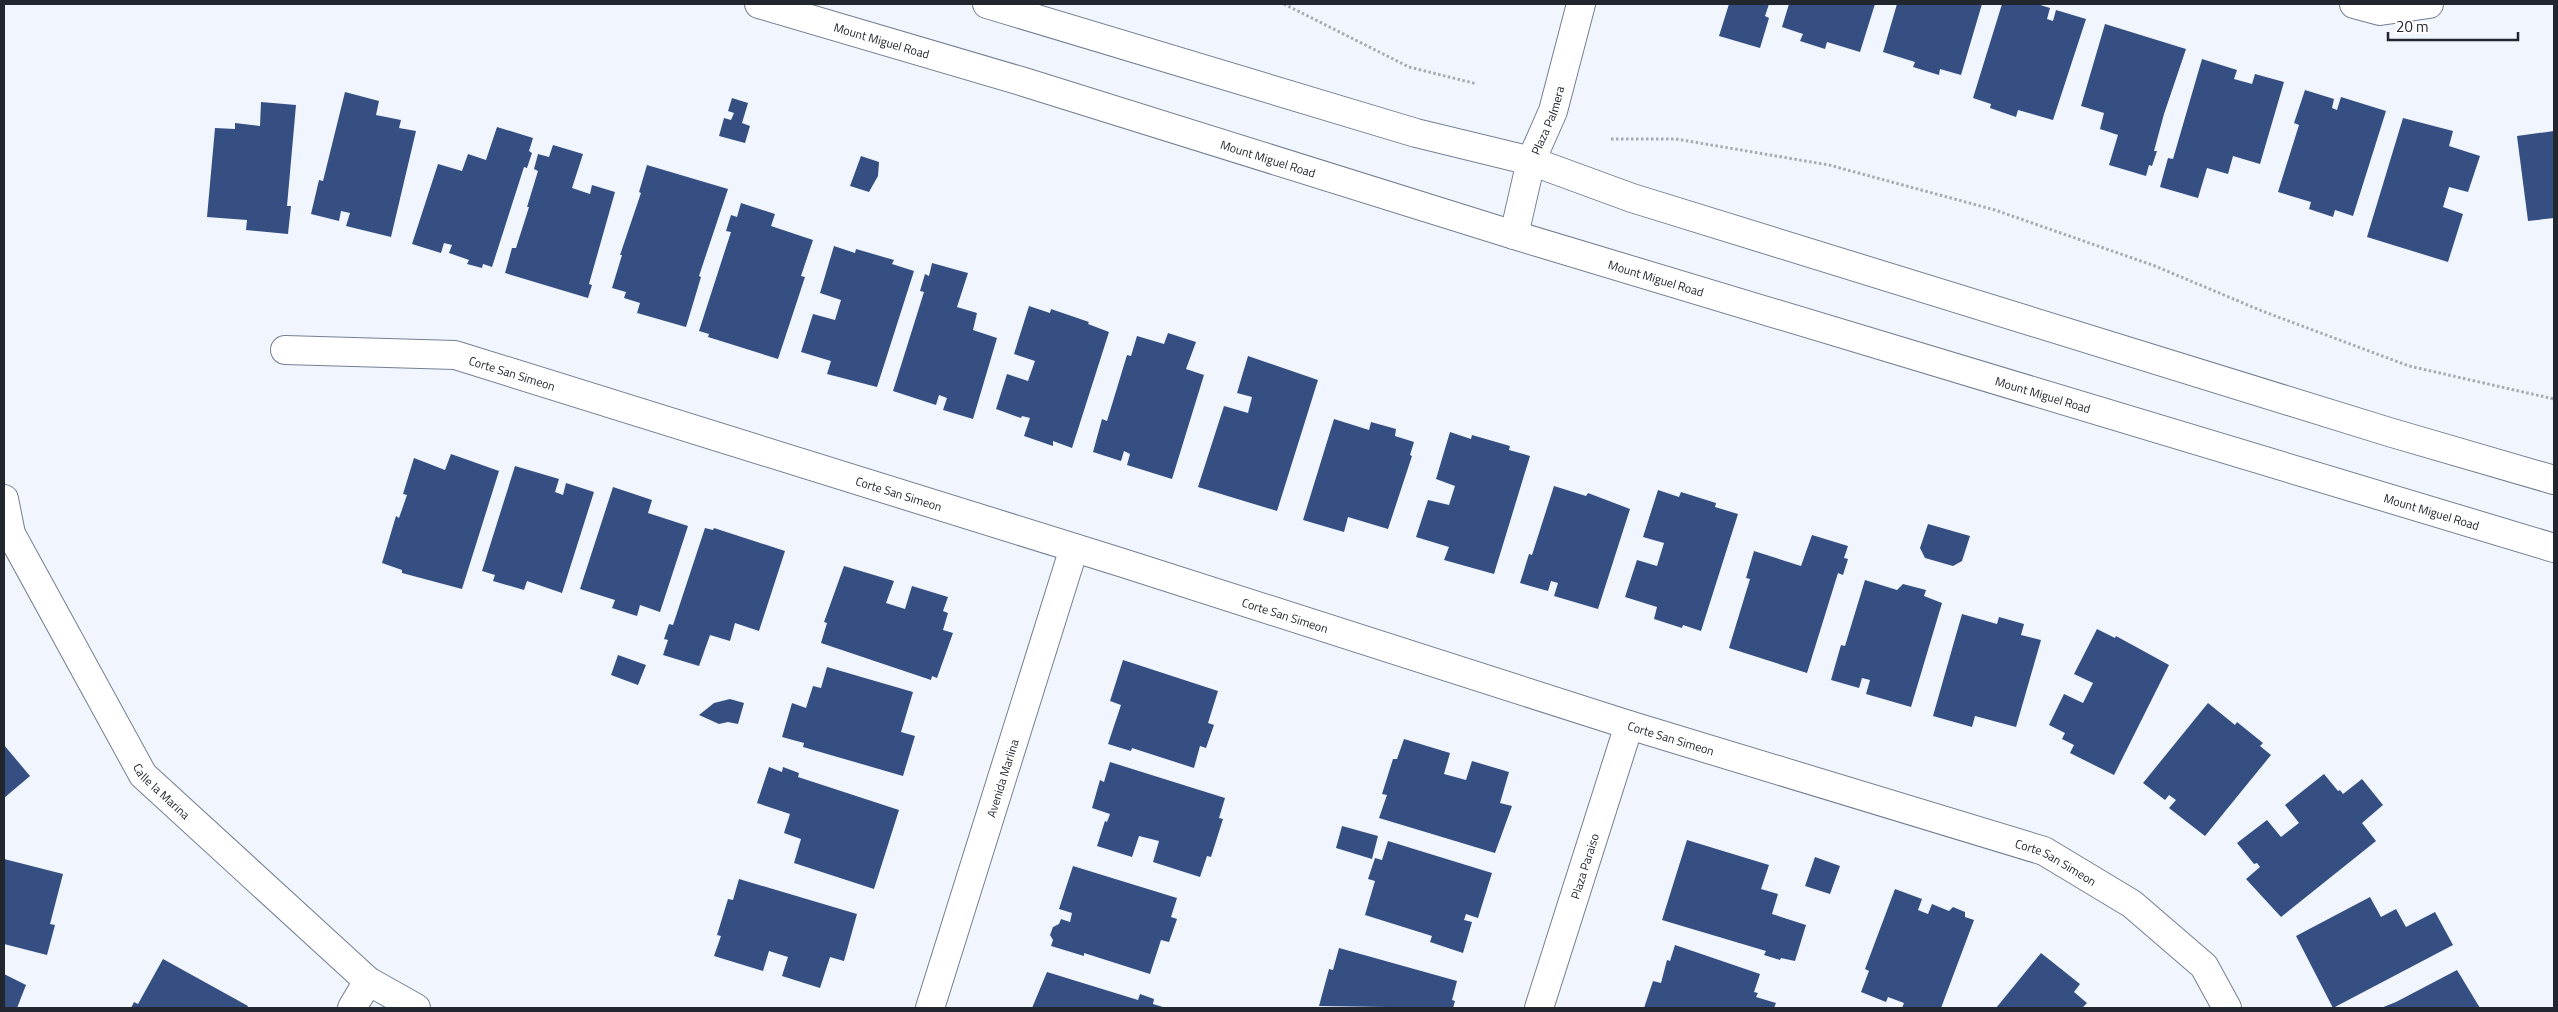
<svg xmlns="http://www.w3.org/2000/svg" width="2558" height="1012" font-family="'Titillium Web',sans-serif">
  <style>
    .building { fill: #364f83 }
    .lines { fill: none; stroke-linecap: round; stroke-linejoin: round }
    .minor-casing { stroke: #747f93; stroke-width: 30 }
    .path { stroke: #a7abb4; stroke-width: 3; stroke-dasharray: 2.5 2.5; stroke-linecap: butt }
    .minor { stroke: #fff; stroke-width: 28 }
    .labels { text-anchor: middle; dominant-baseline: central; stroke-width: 5; stroke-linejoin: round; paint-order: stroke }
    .street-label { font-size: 12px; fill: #22262e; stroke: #fff }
  </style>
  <rect width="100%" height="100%" fill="#f0f5fe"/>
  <g class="building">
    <polygon points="1729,4 1769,4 1765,16 1769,18 1760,48 1719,36"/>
    <polygon points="1789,4 1875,4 1860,52 1827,42 1825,49 1800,41 1803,34 1782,27"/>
    <polygon points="1897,4 1982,4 1961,75 1940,69 1939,75 1913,67 1915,62 1883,52"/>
    <polygon points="2002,4 2037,4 2050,8 2047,19 2053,21 2056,10 2086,19 2053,120 2018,110 2016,117 1990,108 1991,104 1973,98"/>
    <polygon points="2105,24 2186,49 2164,114 2154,151 2157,151 2152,166 2149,165 2146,176 2109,165 2118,135 2100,129 2104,113 2081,106"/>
    <polygon points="2202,59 2237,70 2234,79 2252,84 2255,74 2284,82 2260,164 2233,156 2228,174 2207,168 2198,198 2160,187 2168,158 2173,159"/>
    <polygon points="2305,90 2334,99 2332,108 2337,110 2341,97 2386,111 2353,216 2335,210 2333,217 2309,209 2311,202 2278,192 2299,125 2294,123"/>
    <polygon points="345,92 379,101 376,115 401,120 399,128 416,131 391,237 346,226 350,213 341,211 339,221 311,214 319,180 323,181"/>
    <polygon points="732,98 748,103 742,123 750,126 745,143 719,136 724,118 731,120 734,113 728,111"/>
    <polygon points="261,102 296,105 287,206 291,206 288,234 246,230 247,220 207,217 215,128 235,129 235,123 260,126"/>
    <polygon points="2403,118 2453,131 2449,146 2480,156 2468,192 2449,187 2443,207 2463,214 2448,262 2367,237"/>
    <polygon points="497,127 533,138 529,151 532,153 527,168 524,167 492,267 483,264 482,268 467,264 469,260 449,253 452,245 444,243 441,253 412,244 438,164 462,171 468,154 486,160"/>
    <polygon points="2554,131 2554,218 2528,221 2517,136"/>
    <polygon points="553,145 583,154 572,188 590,194 592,185 615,192 589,284 592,285 588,298 505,273 512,248 516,248 529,207 527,207 538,171 534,169 538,154 549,157"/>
    <polygon points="861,156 879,162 878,176 869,192 850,186"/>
    <polygon points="647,165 728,189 699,276 701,277 686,327 637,313 640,303 624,298 626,292 612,288 622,255 620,255 641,193 639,192"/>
    <polygon points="741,203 775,214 771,226 813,240 801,276 805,277 778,359 708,337 709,334 699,331 731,232 726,231 731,215 737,217"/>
    <polygon points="834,246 855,253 856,249 894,260 892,264 914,271 877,387 827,374 831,361 801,352 813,314 835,320 841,300 820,293"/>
    <polygon points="932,263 968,273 957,307 977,313 973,330 997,338 973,419 943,410 947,398 939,395 936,405 893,391 924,292 920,291 925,274 929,276"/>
    <polygon points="1029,306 1050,313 1051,309 1089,322 1088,324 1109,332 1072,448 1053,441 1053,446 1024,436 1030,418 1022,416 1021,418 996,409 1007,374 1028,381 1035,361 1014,354"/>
    <polygon points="1168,333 1196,342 1186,369 1204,375 1172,479 1127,465 1130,454 1124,451 1121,461 1093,452 1102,419 1107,421 1127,355 1131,356 1137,336 1164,344"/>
    <polygon points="1248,356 1318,380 1277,511 1198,487 1224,406 1248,413 1252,397 1237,393"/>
    <polygon points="1334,419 1369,430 1371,422 1396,429 1395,436 1414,442 1410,455 1412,456 1388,529 1348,517 1344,532 1303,520"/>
    <polygon points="1450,432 1471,439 1472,435 1510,446 1509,450 1530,456 1494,574 1444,560 1449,547 1416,537 1428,500 1449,505 1455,486 1436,479"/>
    <polygon points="451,454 499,471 462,589 402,573 402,570 382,563 396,516 399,518 407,495 403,494 414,458 445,470"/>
    <polygon points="515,466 559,479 555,492 563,495 566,483 594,492 562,593 527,581 524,590 493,581 495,575 482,571"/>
    <polygon points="1554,486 1586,496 1588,493 1630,509 1598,609 1554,596 1558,583 1551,581 1548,591 1520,583 1529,554 1532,555"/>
    <polygon points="613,487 652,500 648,513 688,526 660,612 640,605 637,616 612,608 615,600 580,589"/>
    <polygon points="1658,490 1679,497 1681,492 1716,503 1715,507 1738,514 1701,631 1683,625 1682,628 1654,619 1657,607 1625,597 1637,560 1657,566 1664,543 1643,537"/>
    <polygon points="1928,524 1970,536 1962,561 1953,566 1925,558 1920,548"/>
    <polygon points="705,528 713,530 714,528 785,551 759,631 735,623 730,641 710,635 699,666 663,655 668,640 664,639 669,624 673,625"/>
    <polygon points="1812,535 1848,546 1844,558 1848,559 1843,575 1838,573 1807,673 1729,648 1750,579 1746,578 1754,551 1801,566"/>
    <polygon points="844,566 894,581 886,603 905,609 912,586 948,597 943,611 948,613 943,630 953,633 937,678 932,676 931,680 821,643 827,623 824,622"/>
    <polygon points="1865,580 1897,590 1903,584 1926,590 1924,596 1942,603 1911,707 1866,694 1870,680 1862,678 1859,688 1831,680 1841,645 1845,646"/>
    <polygon points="1962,614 1997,624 1999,617 2024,624 2021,635 2041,640 2016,727 1975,716 1972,727 1933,716"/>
    <polygon points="2097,629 2115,638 2116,636 2169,665 2114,775 2070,753 2074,745 2062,739 2065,733 2049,725 2064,694 2083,703 2093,683 2074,674"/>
    <polygon points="618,655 646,665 638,685 611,675"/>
    <polygon points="1123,660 1218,691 1208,723 1214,725 1206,748 1200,746 1194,768 1132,748 1131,751 1108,744 1121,705 1110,701"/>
    <polygon points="827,667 913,692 901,732 915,736 903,776 803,747 804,743 782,737 792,703 806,708 813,686 821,688"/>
    <polygon points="730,699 744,703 738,724 728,722 719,724 699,715 714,703"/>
    <polygon points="2208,703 2235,725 2237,722 2263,743 2260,746 2271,755 2205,836 2169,808 2176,800 2169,795 2165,800 2143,783"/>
    <polygon points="1404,739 1450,753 1444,774 1466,780 1472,761 1509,772 1500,803 1512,806 1495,853 1379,818 1387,795 1382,794 1393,759 1397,759"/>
    <polygon points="4,745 30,776 4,798"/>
    <polygon points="1110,762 1225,798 1219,818 1223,819 1211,857 1207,856 1200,877 1153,862 1159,841 1139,836 1132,857 1097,846 1105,821 1107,822 1110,814 1092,808 1100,780 1104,782"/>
    <polygon points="769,767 782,772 783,767 799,773 798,777 899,810 874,889 794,863 801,839 784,833 790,814 757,803"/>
    <polygon points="2324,774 2338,791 2340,790 2343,794 2362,779 2383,805 2362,823 2376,841 2281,917 2246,879 2260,867 2257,863 2254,864 2237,843 2267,820 2281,837 2299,823 2285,805"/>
    <polygon points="1342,826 1378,836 1372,859 1336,848"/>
    <polygon points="1687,840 1769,865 1761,889 1778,894 1772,914 1806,925 1795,961 1781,958 1780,960 1764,955 1766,951 1662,920"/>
    <polygon points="1388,841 1492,873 1478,918 1466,914 1464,920 1472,922 1463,953 1430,942 1432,936 1365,915 1375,881 1368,879 1375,858 1382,860"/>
    <polygon points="1815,857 1840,866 1830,894 1805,886"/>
    <polygon points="4,859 63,874 50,924 55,925 47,955 4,944"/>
    <polygon points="1073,866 1177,898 1171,917 1177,919 1169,942 1161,940 1150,974 1084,953 1084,956 1051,946 1053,940 1050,935 1053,927 1059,924 1061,919 1070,922 1072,913 1059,909"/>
    <polygon points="739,879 857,914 844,961 830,957 820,988 782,976 788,957 769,951 763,971 714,956 721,936 717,935 728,899 733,900"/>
    <polygon points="1895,889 1922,899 1918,910 1928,914 1932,904 1949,911 1953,907 1965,912 1965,917 1974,920 1941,1008 1902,1008 1904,1003 1888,997 1886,1002 1861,992 1869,971 1865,969"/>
    <polygon points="2370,897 2381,917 2396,909 2406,927 2435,912 2453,945 2333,1008 2296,936"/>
    <polygon points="1675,945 1760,974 1754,992 1758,993 1756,997 1776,1003 1774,1008 1644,1008 1653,981 1661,983 1667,960 1670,961"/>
    <polygon points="1339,948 1457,981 1452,1000 1455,1001 1453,1008 1319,1006 1329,969 1333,970"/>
    <polygon points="2041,953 2080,984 2074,992 2087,1003 2082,1008 1996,1008"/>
    <polygon points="163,959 248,1006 247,1008 131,1008 134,1002 138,1004"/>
    <polygon points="2457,970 2480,1008 2381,1008 2396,1002"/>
    <polygon points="1047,972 1138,1000 1140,994 1154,999 1153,1004 1166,1008 1032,1008"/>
    <polygon points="4,974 26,985 17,1008 4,1008"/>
  </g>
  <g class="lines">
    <defs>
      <g id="minor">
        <path id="s1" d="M759 4 1024 82 1514 235 2554 548"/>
        <polyline points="987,4 1416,133 1531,161 1632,198 2389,432 2554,480"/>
        <polyline points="2354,4 2380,11 2429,4"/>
        <path id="s2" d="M1514 235 1531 161 1553 111 1581 4"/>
        <path id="s3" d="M285 350 455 355 1123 563 1629 725 2044 851 2132 904 2204 966 2227 1008"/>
        <path id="s4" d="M4 499 11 534 143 775 368 981 416 1008"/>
        <polyline points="352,1008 368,981"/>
        <path id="s5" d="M930 1008 1074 548"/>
        <path id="s6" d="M1539 1008 1629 725"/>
      </g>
    </defs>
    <use href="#minor" class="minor-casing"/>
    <g class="path">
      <polyline points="1284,4 1409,67 1477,84"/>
      <polyline points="1611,139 1676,139 1829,165 1995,210 2155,266 2262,311 2409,366 2554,399"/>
    </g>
    <use href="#minor" class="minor"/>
  </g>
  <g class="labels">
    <g class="street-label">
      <text stroke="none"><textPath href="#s1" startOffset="128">Mount Miguel Road</textPath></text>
      <text stroke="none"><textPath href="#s2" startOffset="120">Plaza Palmera</textPath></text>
      <text stroke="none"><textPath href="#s1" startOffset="532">Mount Miguel Road</textPath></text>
      <text stroke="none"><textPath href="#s1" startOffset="938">Mount Miguel Road</textPath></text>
      <text stroke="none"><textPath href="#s3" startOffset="230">Corte San Simeon</textPath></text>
      <text stroke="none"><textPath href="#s1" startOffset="1342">Mount Miguel Road</textPath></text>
      <text stroke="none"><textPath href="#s3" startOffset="635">Corte San Simeon</textPath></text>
      <text stroke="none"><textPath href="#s1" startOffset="1748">Mount Miguel Road</textPath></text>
      <text stroke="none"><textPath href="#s3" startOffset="1040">Corte San Simeon</textPath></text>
      <text stroke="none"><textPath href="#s3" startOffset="1445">Corte San Simeon</textPath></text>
      <text stroke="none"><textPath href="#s5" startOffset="241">Avenida Marlina</textPath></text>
      <text stroke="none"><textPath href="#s4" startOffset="335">Calle la Marina</textPath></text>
      <text stroke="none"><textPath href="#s3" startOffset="1850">Corte San Simeon</textPath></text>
      <text stroke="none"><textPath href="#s6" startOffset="149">Plaza Paraiso</textPath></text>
    </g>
  </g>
  <rect width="2558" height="1012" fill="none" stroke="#22262e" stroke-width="10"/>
  <path d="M2388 32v8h130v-8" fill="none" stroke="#22262e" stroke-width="2.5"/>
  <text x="2396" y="32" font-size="15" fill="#22262e" stroke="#ffffff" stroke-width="4" paint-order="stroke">20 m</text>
</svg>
